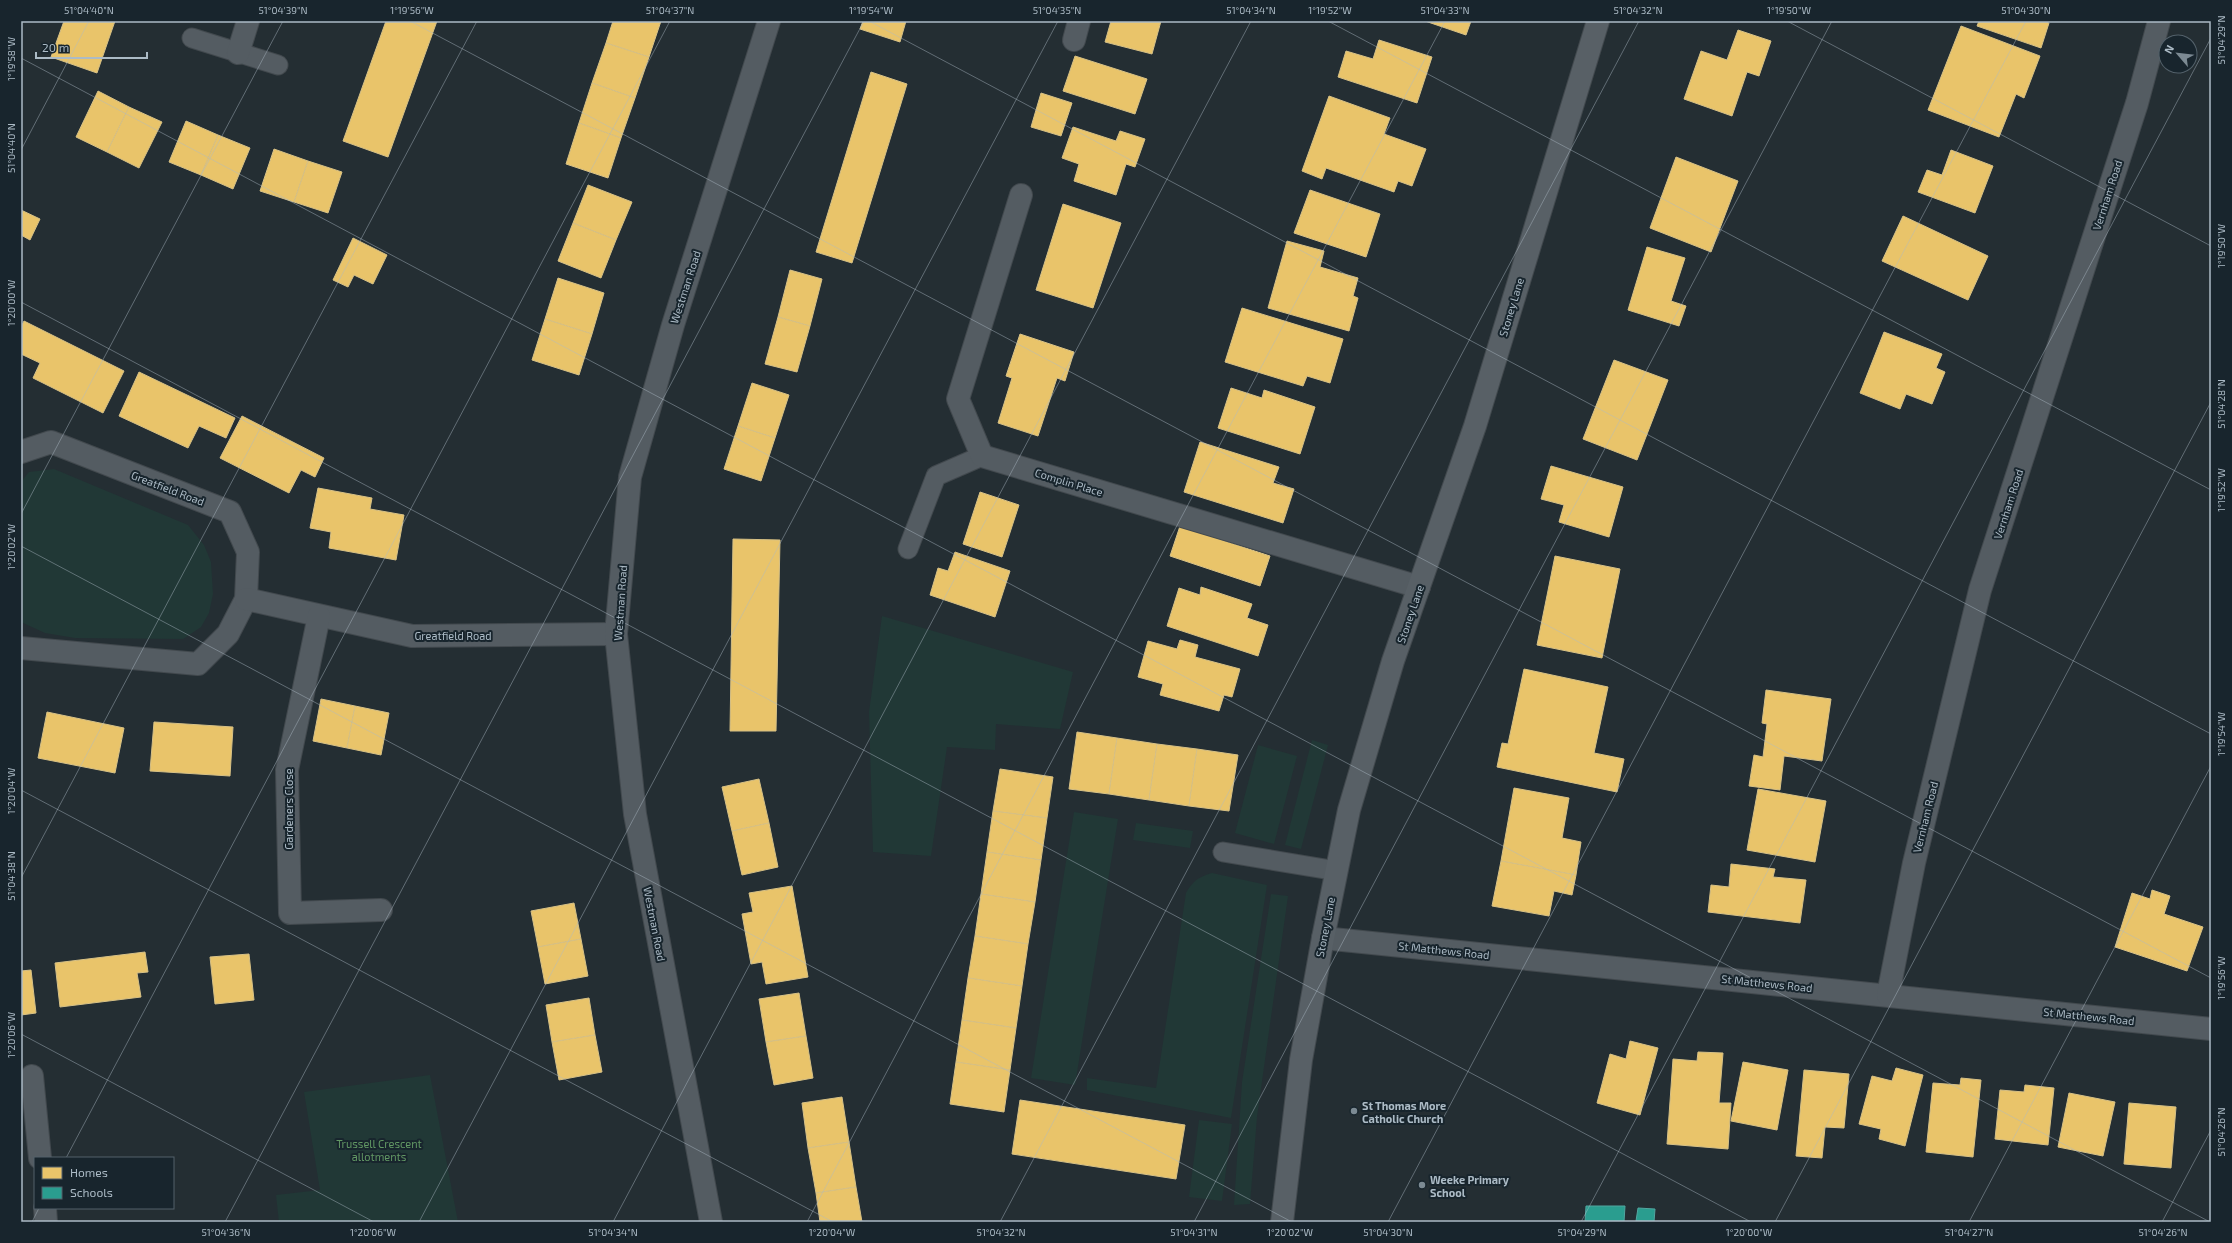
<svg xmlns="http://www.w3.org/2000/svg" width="2232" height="1243" font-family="'Exo 2',sans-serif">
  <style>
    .green { fill: #213836 }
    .homes { fill: #e9c46a; stroke: #d7c186 }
    .schools { fill: #2a9d8f; stroke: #51a6a0 }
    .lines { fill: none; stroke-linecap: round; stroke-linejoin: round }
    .lane-casing { stroke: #42494e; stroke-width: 21 }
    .street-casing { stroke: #42494e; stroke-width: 24 }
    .secondary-casing { stroke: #42494e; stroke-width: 24 }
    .lane { stroke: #545c62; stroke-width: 19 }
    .street { stroke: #545c62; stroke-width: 22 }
    .secondary { stroke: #586066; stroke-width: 22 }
    .ticks { fill: none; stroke: #acbbc6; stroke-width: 1; stroke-opacity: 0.45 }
    .poi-dot { fill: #7c8a93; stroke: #18252d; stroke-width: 1.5 }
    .labels { text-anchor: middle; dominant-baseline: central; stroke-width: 4; stroke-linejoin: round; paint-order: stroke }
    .street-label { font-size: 11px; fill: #acbbc6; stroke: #18252d }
    .poi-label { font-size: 11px; font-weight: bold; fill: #acbbc6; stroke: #18252d; text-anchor: start }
    .park-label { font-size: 11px; fill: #629864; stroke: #18252d }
    .neatline { fill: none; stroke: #acbbc6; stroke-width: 1.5 }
    .ticks-label { font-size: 10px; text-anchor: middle; fill: #acbbc6 }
  </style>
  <rect width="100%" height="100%" fill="#242e33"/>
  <g class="green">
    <polygon points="54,469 188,525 204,545 211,562 213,594 209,613 201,627 183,639 75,638 45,633 21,622 21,482 29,472"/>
    <polygon points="882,616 1073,672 1060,729 996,724 995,750 947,747 931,856 873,852 869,712"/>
    <polygon points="1312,740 1328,745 1301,849 1285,845"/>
    <polygon points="1258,745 1297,756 1274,844 1235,833"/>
    <polygon points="1074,812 1118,819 1075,1085 1031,1078"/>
    <polygon points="1136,823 1193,831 1190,848 1133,840"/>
    <path d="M1212 873 1267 885 1231 1118 1087 1090V1078L1156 1088 1186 893C1193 881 1198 877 1212 873Z"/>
    <polygon points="1271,894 1288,896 1257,1117 1250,1204 1234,1205 1242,1082"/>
    <polygon points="430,1075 458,1222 279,1222 276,1195 320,1190 304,1092"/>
    <polygon points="1199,1120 1232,1124 1222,1201 1189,1197"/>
  </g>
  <g class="homes">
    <polygon points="64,21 115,21 97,73 51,57"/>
    <polygon points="386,21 437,21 388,157 343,141"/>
    <polygon points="613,21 661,21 649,57 606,43"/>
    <polygon points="863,21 906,21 900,42 860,29"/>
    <polygon points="1111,21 1161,21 1152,54 1105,42"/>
    <polygon points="1425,21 1471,21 1466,35"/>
    <polygon points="1979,21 2042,21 2049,23 2041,48 1977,26"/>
    <polygon points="1961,26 2040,56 2024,98 2016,94 1999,137 1928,110"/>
    <polygon points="1738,30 1771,41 1759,76 1747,72 1732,116 1684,99 1701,51 1727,60"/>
    <polygon points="1379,40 1432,57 1417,103 1338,77 1346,51 1373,59"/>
    <polygon points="606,43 649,57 635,98 592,83"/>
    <polygon points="1075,56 1147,79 1135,114 1063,91"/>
    <polygon points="871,72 907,84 852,263 816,252"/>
    <polygon points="592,83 635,98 621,138 579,123"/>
    <polygon points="98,91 129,107 107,152 76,137"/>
    <polygon points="1041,93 1072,103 1061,136 1031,127"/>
    <polygon points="1329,96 1390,118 1384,134 1426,149 1412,186 1398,181 1394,192 1326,168 1322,179 1302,171"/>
    <polygon points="129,107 162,122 139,168 107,152"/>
    <polygon points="186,121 218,135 201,175 169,162"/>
    <polygon points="579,123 621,138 608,178 566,164"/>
    <polygon points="1073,127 1116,141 1120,131 1145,139 1135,167 1126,164 1116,195 1074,181 1079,164 1062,158"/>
    <polygon points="218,135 250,148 233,189 201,175"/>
    <polygon points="274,149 308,161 294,202 260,191"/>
    <polygon points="1951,150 1993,166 1975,213 1918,192 1927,170 1942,175"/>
    <polygon points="1676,157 1738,181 1711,252 1650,228"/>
    <polygon points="308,161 342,172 328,213 294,202"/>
    <polygon points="588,185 632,202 616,240 573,223"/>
    <polygon points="1310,190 1380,214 1366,257 1294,233"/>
    <polygon points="1063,204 1121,223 1093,308 1036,290"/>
    <polygon points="21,210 40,219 30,240 21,235"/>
    <polygon points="1903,216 1988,256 1968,300 1882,261"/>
    <polygon points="573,223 616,240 601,278 558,261"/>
    <polygon points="353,238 387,255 373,284 354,275 348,287 333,280"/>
    <polygon points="1287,241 1324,251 1320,267 1358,278 1353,296 1358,298 1349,331 1268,308"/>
    <polygon points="1647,247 1685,258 1671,301 1686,306 1679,326 1628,310"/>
    <polygon points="790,270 822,279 810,326 778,317"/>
    <polygon points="558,278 604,293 592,334 545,319"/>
    <polygon points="1242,308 1343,339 1330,383 1307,376 1303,386 1225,362"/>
    <polygon points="778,317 810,326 797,372 765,364"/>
    <polygon points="545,319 592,334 579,375 532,360"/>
    <polygon points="24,321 124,371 103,413 33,378 40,363 21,354 21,327"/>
    <polygon points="1884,332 1942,354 1936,368 1945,372 1932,404 1906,394 1900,409 1860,393"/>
    <polygon points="1020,334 1074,352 1065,381 1057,378 1038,436 998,423 1012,378 1006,376"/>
    <polygon points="1614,360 1668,380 1637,460 1583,439"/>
    <polygon points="139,372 235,418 226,438 199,426 188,448 119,416"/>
    <polygon points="752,383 789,395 775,438 738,426"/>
    <polygon points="1231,388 1262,398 1264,390 1315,407 1300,454 1218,428"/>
    <polygon points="242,416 324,458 315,477 301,470 289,493 220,458"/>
    <polygon points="738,426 775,438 761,481 724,469"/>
    <polygon points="1200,442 1279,467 1273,483 1294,489 1283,523 1184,492"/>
    <polygon points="1551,466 1623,487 1609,537 1559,522 1564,505 1541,499"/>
    <polygon points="318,488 372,498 370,509 404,515 396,560 329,548 331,532 310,528"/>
    <polygon points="980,492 1019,505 1002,557 963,544"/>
    <polygon points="1180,526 1270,556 1260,586 1170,556"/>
    <polygon points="733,539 780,540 776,731 730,731"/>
    <polygon points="955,552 1010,571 995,617 930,595 938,568 948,571"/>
    <polygon points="1555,556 1620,569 1602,658 1537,645"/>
    <polygon points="1201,587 1252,604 1247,618 1268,625 1258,656 1167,626 1179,588 1200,595"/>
    <polygon points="1180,640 1198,645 1195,657 1240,669 1232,697 1224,695 1219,711 1160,695 1163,684 1138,677 1148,641 1177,649"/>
    <polygon points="1524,669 1608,687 1594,753 1624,759 1617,792 1497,767 1502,743 1508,744"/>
    <polygon points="1766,690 1831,699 1822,761 1784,756 1780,790 1749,786 1754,755 1763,757 1767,724 1762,723"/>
    <polygon points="321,699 355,706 347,748 313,741"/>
    <polygon points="355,706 389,713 381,755 347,748"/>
    <polygon points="47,712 124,728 115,773 38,758"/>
    <polygon points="154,722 233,727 230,776 150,771"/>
    <polygon points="1077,732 1117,738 1109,794 1069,789"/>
    <polygon points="1117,738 1157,744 1149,800 1109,794"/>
    <polygon points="1157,744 1197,749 1189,806 1149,800"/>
    <polygon points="1197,749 1238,755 1229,811 1189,806"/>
    <polygon points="1000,769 1053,777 1047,818 993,811"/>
    <polygon points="759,779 769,823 732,831 722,787"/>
    <polygon points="1514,788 1569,798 1562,838 1581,842 1576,875 1501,861"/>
    <polygon points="1758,789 1826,801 1815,862 1747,850"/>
    <polygon points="993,811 1047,818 1041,860 987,852"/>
    <polygon points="769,823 778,867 742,875 732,831"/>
    <polygon points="987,852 1041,860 1035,902 981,894"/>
    <polygon points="1501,861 1576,875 1572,895 1554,891 1549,916 1492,906"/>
    <polygon points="1731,864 1775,869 1773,877 1806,880 1800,923 1708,912 1711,885 1729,887"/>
    <polygon points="792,886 808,977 766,984 762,962 751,964 742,914 753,912 749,893"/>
    <polygon points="2152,890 2170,896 2164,914 2203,927 2187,971 2115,947 2132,893 2150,899"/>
    <polygon points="981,894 1035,902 1028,944 975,936"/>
    <polygon points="574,903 581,939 538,947 531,911"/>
    <polygon points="975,936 1028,944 1022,986 968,978"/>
    <polygon points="581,939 588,976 545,984 538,947"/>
    <polygon points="145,952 148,972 137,973 141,997 60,1007 55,963"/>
    <polygon points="249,954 254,1000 215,1004 210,957"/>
    <polygon points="31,970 36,1013 21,1015 21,971"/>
    <polygon points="968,978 1022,986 1016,1028 962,1020"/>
    <polygon points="799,993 806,1036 766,1042 759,999"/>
    <polygon points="589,998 595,1035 552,1042 546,1005"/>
    <polygon points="962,1020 1016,1028 1010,1070 956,1062"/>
    <polygon points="595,1035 602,1072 559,1080 552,1042"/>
    <polygon points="806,1036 813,1078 774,1085 766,1042"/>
    <polygon points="1630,1041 1658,1048 1640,1115 1597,1103 1610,1054 1626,1059"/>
    <polygon points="1698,1052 1723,1053 1719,1103 1731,1103 1728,1149 1667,1144 1673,1059 1697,1061"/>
    <polygon points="956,1062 1010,1070 1004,1112 950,1104"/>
    <polygon points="1743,1062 1788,1070 1777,1130 1731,1121"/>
    <polygon points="1896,1068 1923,1075 1905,1146 1879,1139 1881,1129 1859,1124 1872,1076 1892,1081"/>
    <polygon points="1804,1070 1849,1074 1844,1128 1825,1127 1822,1158 1796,1156"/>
    <polygon points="1961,1078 1981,1080 1973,1157 1926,1152 1933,1083 1960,1085"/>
    <polygon points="2025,1085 2054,1088 2048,1145 1995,1139 2000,1090 2024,1092"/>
    <polygon points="2069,1093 2115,1102 2103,1156 2058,1147"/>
    <polygon points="842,1097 849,1142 808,1148 802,1103"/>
    <polygon points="1020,1100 1185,1125 1176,1179 1012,1154"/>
    <polygon points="2129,1103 2176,1107 2171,1168 2124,1164"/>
    <polygon points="849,1142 856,1187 816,1193 808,1148"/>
    <polygon points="856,1187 862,1222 820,1222 816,1193"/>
  </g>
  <g class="schools">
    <polygon points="1586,1206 1625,1206 1624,1222 1585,1222"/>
    <polygon points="1638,1208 1655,1209 1654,1222 1636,1221"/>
  </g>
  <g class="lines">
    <defs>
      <g id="lane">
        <polyline points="192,38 278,65"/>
        <polyline points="908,549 936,476 982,456"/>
        <polyline points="1223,852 1337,871"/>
      </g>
      <g id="street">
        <polyline points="1074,40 1079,21"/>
        <polyline points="238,53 248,21"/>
        <polyline points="1021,195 958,399 982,456 1419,587"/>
        <polyline points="21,452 51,442 230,512 248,552 246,599 228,634 198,664 21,648"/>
        <polyline points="246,599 412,636 616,634"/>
        <polyline points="319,616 287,770 290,913 381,910"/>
        <polyline points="1323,938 2211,1029"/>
        <polyline points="1888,995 1914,863 1980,590 2137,103 2159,21"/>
        <polyline points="32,1076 40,1158"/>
        <polyline points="45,1208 46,1222"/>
        <polyline points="711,1222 635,814 616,634 630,477 673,325 769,21"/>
      </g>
      <polyline id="secondary" points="1282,1222 1301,1060 1323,938 1349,810 1393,661 1475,426 1598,21"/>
    </defs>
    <use href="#lane" class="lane-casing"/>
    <use href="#street" class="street-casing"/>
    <use href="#secondary" class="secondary-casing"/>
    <use href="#lane" class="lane"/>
    <use href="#street" class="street"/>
    <use href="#secondary" class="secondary"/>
  </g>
  <path class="ticks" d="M410 21 2211 978M869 21 2211 734M1328 21 2211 490M1787 21 2211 246M21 58 2210 1222M21 150 89 21M21 302 1751 1222M21 514 283 21M21 546 1292 1222M21 790 833 1222M21 878 477 21M21 1034 374 1222M66 1158 670 21M32 1222 39 1208M225 1222 864 21M419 1222 1058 21M613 1222 1251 21M807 1222 1445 21M1000 1222 1639 21M1194 1222 1832 21M1388 1222 2026 21M1581 1222 2211 38M1775 1222 2211 402M1969 1222 2211 766M2162 1222 2211 1130"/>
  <g class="poi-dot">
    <circle cx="1354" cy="1111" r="4"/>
    <circle cx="1422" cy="1185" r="4"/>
  </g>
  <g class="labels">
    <g class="street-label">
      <text transform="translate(2107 195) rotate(-72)">Vernham Road</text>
      <text transform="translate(685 287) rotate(-72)">Westman Road</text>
      <text transform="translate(1511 307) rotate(-73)">Stoney Lane</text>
      <text transform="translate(1069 482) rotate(17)">Complin Place</text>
      <text transform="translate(168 488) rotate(21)">Greatfield Road</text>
      <text transform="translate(2008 504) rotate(-72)">Vernham Road</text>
      <text transform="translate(620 603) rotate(-86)">Westman Road</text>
      <text transform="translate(1410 614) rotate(-71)">Stoney Lane</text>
      <text x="453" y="635">Greatfield Road</text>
      <text transform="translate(288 809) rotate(-90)">Gardeners Close</text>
      <text transform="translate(1925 817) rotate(-76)">Vernham Road</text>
      <text transform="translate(655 924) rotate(79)">Westman Road</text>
      <text transform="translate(1325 927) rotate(-79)">Stoney Lane</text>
      <text transform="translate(1444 950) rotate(6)">St Matthews Road</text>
      <text transform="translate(1767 983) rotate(6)">St Matthews Road</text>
      <text transform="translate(2089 1016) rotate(6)">St Matthews Road</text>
    </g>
    <g class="poi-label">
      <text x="1362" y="1105">St Thomas More<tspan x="1362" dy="13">Catholic Church</tspan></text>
      <text x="1430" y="1179">Weeke Primary<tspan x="1430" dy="13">School</tspan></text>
    </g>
    <g class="park-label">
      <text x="379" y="1143">Trussell Crescent<tspan x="379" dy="13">allotments</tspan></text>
    </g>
  </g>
  <rect width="2232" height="1243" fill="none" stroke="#18252d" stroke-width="44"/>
  <rect x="34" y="1157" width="140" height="52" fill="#18252d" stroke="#53616a"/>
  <rect x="42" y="1167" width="20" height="12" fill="#e9c46a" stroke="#53616a"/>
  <text x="70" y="1177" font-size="12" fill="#acbbc6">Homes</text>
  <rect x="42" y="1187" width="20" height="12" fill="#2a9d8f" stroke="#53616a"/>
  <text x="70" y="1197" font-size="12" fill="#acbbc6">Schools</text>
  <g transform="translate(2178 54) rotate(298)"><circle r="19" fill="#18252d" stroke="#53616a"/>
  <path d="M0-3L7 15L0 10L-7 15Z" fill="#7c8a93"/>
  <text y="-6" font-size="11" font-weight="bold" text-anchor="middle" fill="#acbbc6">N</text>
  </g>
  <path d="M36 52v6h111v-6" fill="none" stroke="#acbbc6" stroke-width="2"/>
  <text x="42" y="52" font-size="12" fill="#acbbc6" stroke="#18252d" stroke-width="3" paint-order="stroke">20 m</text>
  <rect x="22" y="22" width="2188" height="1199" class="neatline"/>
  <g class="ticks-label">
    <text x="89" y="14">51°04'40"N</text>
    <text x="283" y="14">51°04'39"N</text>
    <text x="412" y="14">1°19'56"W</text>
    <text x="670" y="14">51°04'37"N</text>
    <text x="871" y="14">1°19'54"W</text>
    <text x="1057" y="14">51°04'35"N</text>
    <text x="1251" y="14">51°04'34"N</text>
    <text x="1330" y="14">1°19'52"W</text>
    <text x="1445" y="14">51°04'33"N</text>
    <text x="1638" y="14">51°04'32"N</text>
    <text x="1789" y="14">1°19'50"W</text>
    <text x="2026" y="14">51°04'30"N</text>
    <text transform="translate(2221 40) rotate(-90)" y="4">51°04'29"N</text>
    <text transform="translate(11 59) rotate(-90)" y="4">1°19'58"W</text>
    <text transform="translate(11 148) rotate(-90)" y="4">51°04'40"N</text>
    <text transform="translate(2221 246) rotate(-90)" y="4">1°19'50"W</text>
    <text transform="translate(11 303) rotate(-90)" y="4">1°20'00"W</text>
    <text transform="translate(2221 404) rotate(-90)" y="4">51°04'28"N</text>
    <text transform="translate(2221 490) rotate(-90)" y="4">1°19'52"W</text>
    <text transform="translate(11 547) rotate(-90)" y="4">1°20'02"W</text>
    <text transform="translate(2221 734) rotate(-90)" y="4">1°19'54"W</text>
    <text transform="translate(11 791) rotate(-90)" y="4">1°20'04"W</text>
    <text transform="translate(11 876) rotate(-90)" y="4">51°04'38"N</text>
    <text transform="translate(2221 978) rotate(-90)" y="4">1°19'56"W</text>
    <text transform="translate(11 1035) rotate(-90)" y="4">1°20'06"W</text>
    <text transform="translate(2221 1132) rotate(-90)" y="4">51°04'26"N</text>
    <text x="226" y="1236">51°04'36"N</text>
    <text x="373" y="1236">1°20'06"W</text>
    <text x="613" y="1236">51°04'34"N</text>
    <text x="832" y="1236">1°20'04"W</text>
    <text x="1001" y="1236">51°04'32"N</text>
    <text x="1194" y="1236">51°04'31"N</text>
    <text x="1290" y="1236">1°20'02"W</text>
    <text x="1388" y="1236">51°04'30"N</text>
    <text x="1582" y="1236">51°04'29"N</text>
    <text x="1749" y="1236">1°20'00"W</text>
    <text x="1969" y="1236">51°04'27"N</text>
    <text x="2163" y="1236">51°04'26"N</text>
  </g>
</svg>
